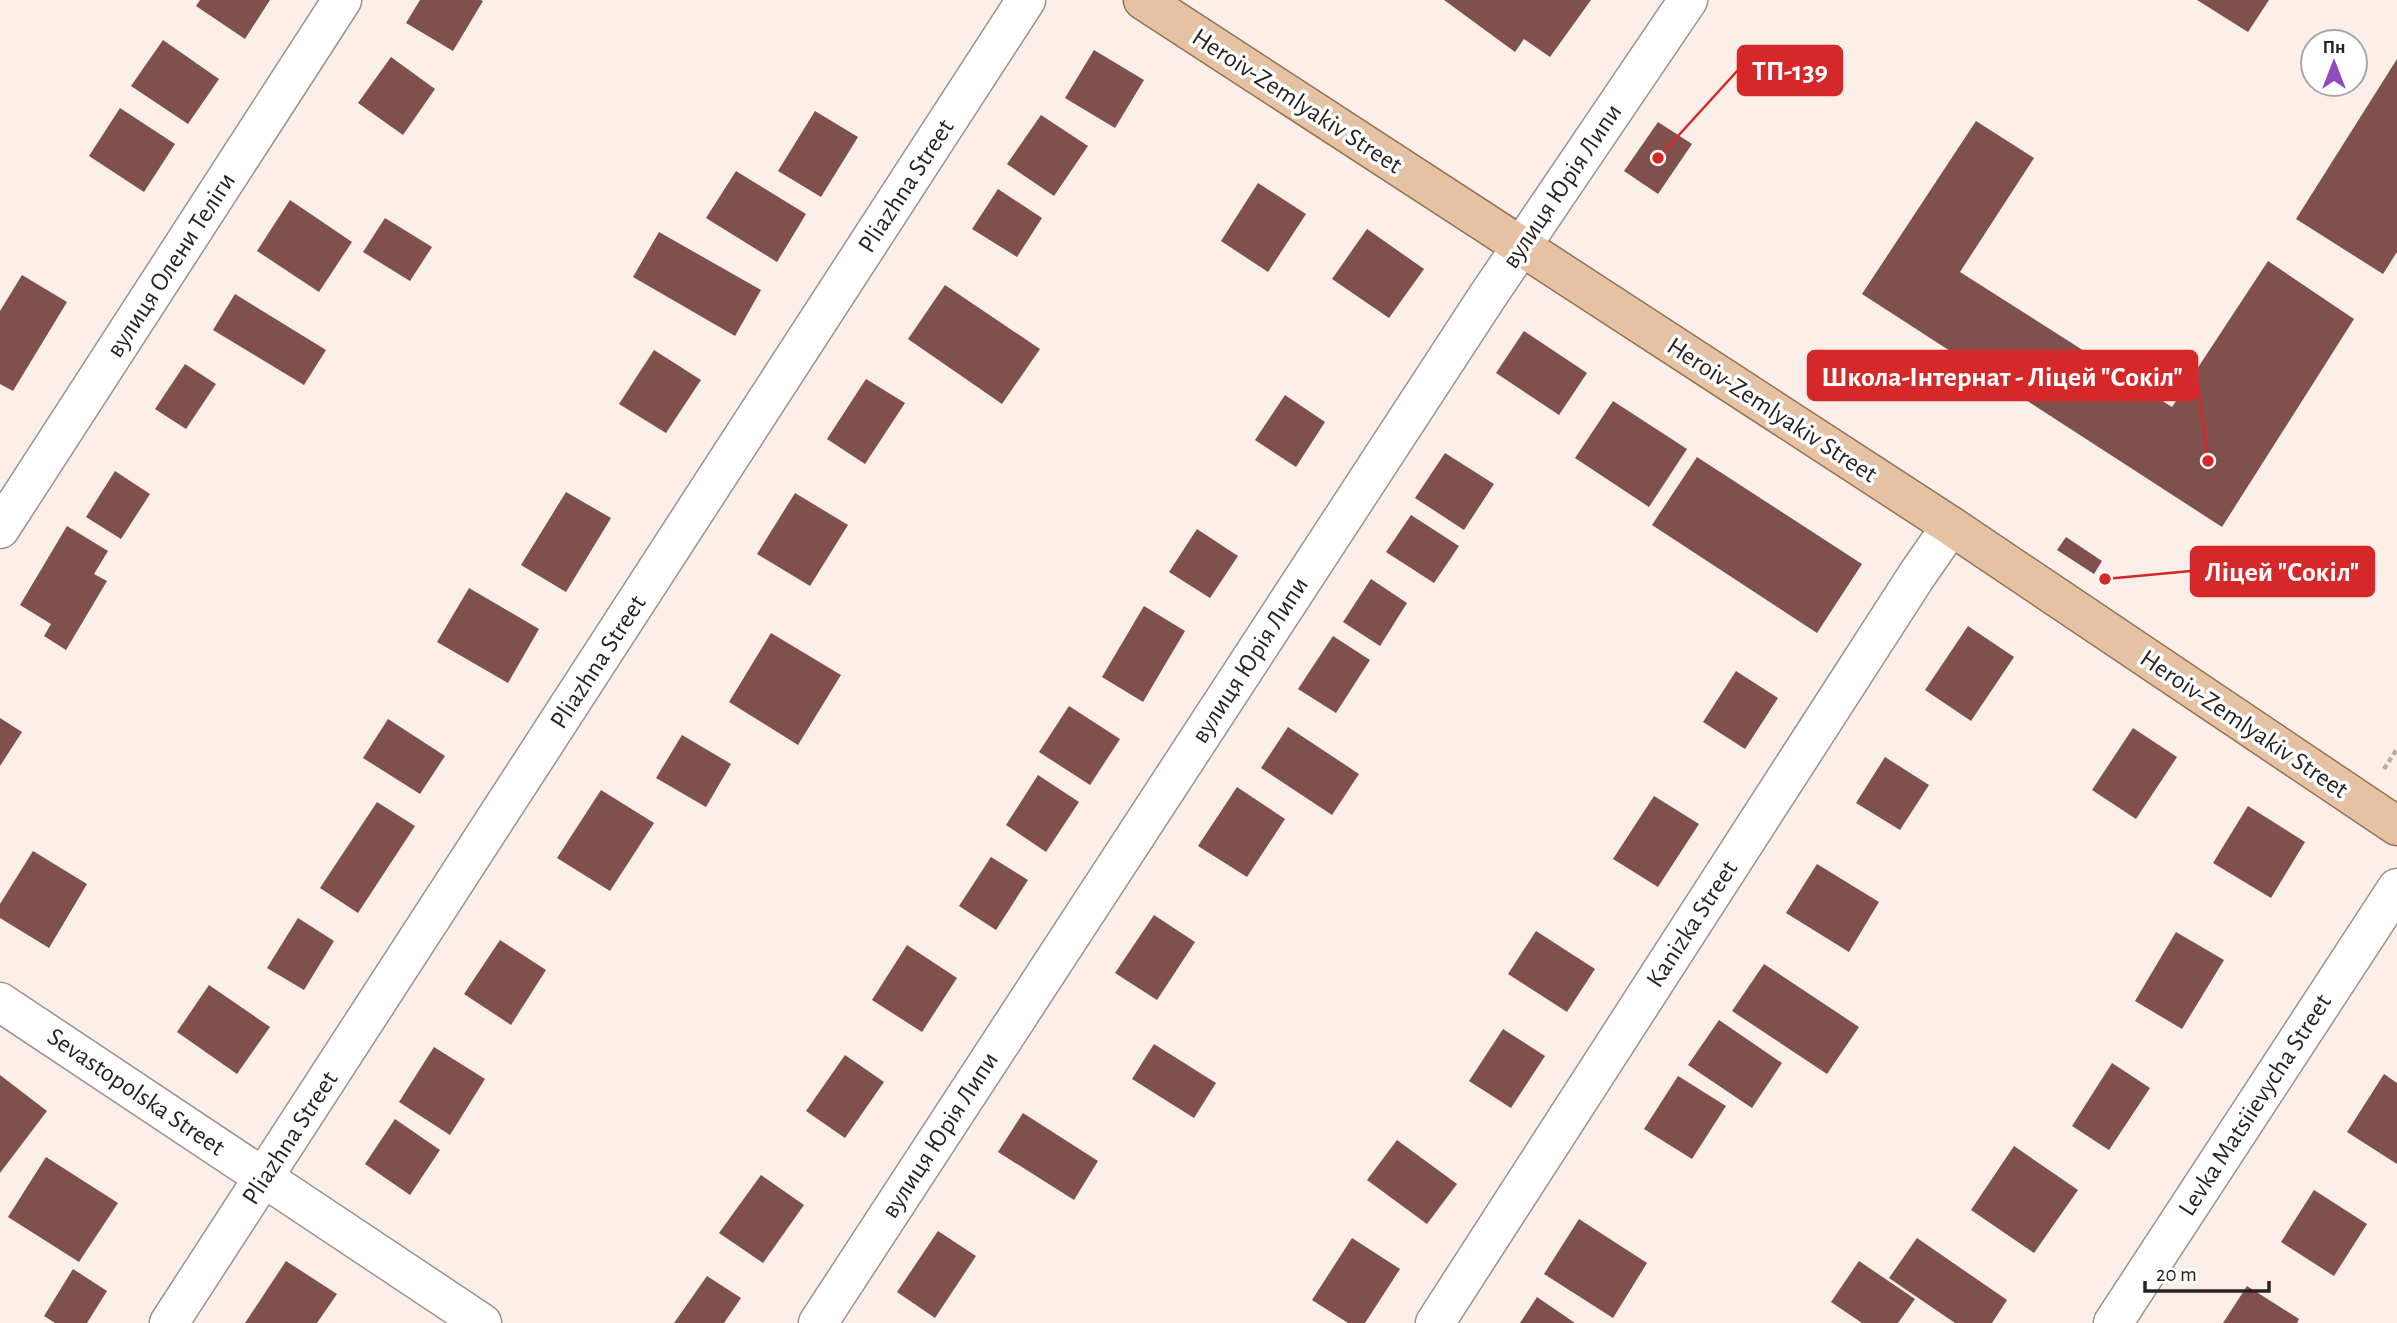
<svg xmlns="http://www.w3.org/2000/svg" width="2397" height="1323" font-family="'Alegreya Sans',sans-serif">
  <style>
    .building { fill: #80504c }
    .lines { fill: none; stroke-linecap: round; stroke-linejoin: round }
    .minor-casing { stroke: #9e928d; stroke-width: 41 }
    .major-casing { stroke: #987150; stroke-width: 41 }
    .path { stroke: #b8ada8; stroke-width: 4.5; stroke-dasharray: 5 3.5; stroke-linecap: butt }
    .minor { stroke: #fff; stroke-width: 38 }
    .major { stroke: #e5c2a4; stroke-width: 38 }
    .labels { text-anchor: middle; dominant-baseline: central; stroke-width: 7; stroke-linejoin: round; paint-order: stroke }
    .street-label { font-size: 26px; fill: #292422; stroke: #fff }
    .leader { fill: none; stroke: #d62828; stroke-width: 2.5 }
    .callout-dot { fill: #d62828; stroke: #fff; stroke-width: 2.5 }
    .callout { fill: #d62828; stroke: #d62828; stroke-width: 2.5 }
    .callout-label { font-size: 28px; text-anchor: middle; font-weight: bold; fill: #fff }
  </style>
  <rect width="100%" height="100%" fill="#fceee8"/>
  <g class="building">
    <polygon points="200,0 270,0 245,39 196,6"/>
    <polygon points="420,0 481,0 483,1 453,51 406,23"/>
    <polygon points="1444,0 1591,0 1550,57 1524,39 1515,52"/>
    <polygon points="2197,0 2269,0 2248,32"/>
    <polygon points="163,40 219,79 188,124 131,86"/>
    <polygon points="1094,50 1144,80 1115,128 1065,98"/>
    <polygon points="391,57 435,89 403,135 358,103"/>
    <polygon points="2397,59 2397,252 2383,274 2296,219"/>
    <polygon points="120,108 175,144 144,192 89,156"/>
    <polygon points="815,111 858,137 821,197 778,171"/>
    <polygon points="1041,115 1088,146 1054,196 1007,164"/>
    <polygon points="1976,121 2034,158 1960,272 2172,407 2268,261 2354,319 2222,527 1862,294"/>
    <polygon points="1658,122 1692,144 1658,194 1624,171"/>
    <polygon points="736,171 806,214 777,262 706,218"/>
    <polygon points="1258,183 1306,214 1268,272 1221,241"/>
    <polygon points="998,189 1042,218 1017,257 972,229"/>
    <polygon points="290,200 352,242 319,292 257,251"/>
    <polygon points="385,218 432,247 410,281 363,252"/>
    <polygon points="1367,229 1424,269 1389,318 1332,279"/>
    <polygon points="659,232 761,290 735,336 633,277"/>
    <polygon points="22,275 67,302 13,391 0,384 0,311"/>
    <polygon points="945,285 1040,349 1002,404 908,339"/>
    <polygon points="235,294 326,350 304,385 213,330"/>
    <polygon points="1524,331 1587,373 1559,415 1496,373"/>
    <polygon points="654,350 701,380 666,433 619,404"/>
    <polygon points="185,364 216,384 186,429 155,409"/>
    <polygon points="866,379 905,403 865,464 827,439"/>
    <polygon points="1285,395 1325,422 1296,467 1255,440"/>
    <polygon points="1613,401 1687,449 1649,507 1575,458"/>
    <polygon points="1445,453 1494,484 1464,530 1415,498"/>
    <polygon points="1697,457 1862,564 1817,633 1652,525"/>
    <polygon points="115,471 150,494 121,539 86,517"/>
    <polygon points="566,492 611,518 566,592 521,565"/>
    <polygon points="795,493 848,525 810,586 757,554"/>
    <polygon points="1411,515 1459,546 1434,583 1386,552"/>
    <polygon points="67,526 108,551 94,574 107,581 66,650 44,636 51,624 20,605"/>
    <polygon points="1197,529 1238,556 1210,598 1169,572"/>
    <polygon points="2066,537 2102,561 2094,574 2057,550"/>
    <polygon points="1371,579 1407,603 1380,646 1343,622"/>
    <polygon points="469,588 539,629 508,683 437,642"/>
    <polygon points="1144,606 1185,631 1143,702 1102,677"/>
    <polygon points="1968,626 2014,657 1971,721 1925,690"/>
    <polygon points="771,633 841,675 798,745 729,702"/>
    <polygon points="1333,636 1370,660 1336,713 1298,689"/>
    <polygon points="1736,671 1778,698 1745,749 1703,722"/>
    <polygon points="1069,706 1120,739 1090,785 1039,752"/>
    <polygon points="0,718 22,732 0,766"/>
    <polygon points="388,719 445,756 420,794 363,758"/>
    <polygon points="1288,727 1359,774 1332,815 1261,768"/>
    <polygon points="2133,728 2177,757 2136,819 2092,790"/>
    <polygon points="682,735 731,764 706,807 656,778"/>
    <polygon points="1885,757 1929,785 1900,830 1856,803"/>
    <polygon points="1038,775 1079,802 1046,852 1006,825"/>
    <polygon points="1237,787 1285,819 1247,877 1198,846"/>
    <polygon points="601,790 654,823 610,891 557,858"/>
    <polygon points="1654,796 1699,824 1658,887 1613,859"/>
    <polygon points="377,802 415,826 358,913 320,888"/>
    <polygon points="2248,806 2305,842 2271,898 2213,863"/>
    <polygon points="33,851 87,884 49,948 0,918 0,904"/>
    <polygon points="991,857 1028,880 996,930 959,906"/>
    <polygon points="1817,864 1879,902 1849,952 1786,913"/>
    <polygon points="1154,915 1195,942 1157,1000 1115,973"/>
    <polygon points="298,918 334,941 304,990 267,968"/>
    <polygon points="1536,931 1595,969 1567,1012 1508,974"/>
    <polygon points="2176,932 2224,960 2182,1029 2135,1001"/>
    <polygon points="500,940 546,970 511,1025 464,994"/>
    <polygon points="907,945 957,978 922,1032 872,1000"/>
    <polygon points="1764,964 1859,1027 1827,1074 1732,1011"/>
    <polygon points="209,985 270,1027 237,1074 177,1032"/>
    <polygon points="1719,1020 1782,1063 1752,1108 1688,1065"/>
    <polygon points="1503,1029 1545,1056 1511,1108 1469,1081"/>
    <polygon points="1154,1044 1216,1083 1194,1118 1132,1079"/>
    <polygon points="434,1047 485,1079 450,1135 399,1102"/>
    <polygon points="845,1055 884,1082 845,1138 806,1111"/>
    <polygon points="2112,1063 2150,1088 2109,1150 2072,1126"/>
    <polygon points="2384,1074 2397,1083 2397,1164 2347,1132"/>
    <polygon points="0,1075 47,1111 0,1173"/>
    <polygon points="1678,1076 1726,1106 1692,1159 1644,1129"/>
    <polygon points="1023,1113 1098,1161 1074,1200 998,1152"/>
    <polygon points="395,1119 440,1150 410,1195 365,1164"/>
    <polygon points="1397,1140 1457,1184 1427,1224 1367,1180"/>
    <polygon points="2014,1146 2078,1190 2034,1253 1971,1210"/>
    <polygon points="46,1157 118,1203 79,1262 8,1217"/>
    <polygon points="761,1175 804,1205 763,1263 719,1233"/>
    <polygon points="2314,1190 2367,1224 2334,1276 2281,1242"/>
    <polygon points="1579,1219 1647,1263 1613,1318 1544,1274"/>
    <polygon points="938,1231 976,1256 935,1318 897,1292"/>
    <polygon points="1352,1238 1400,1269 1365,1323 1348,1323 1312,1300"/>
    <polygon points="1917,1238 2007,1300 1992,1323 1955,1323 1889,1278"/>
    <polygon points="286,1261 337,1294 317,1323 245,1323"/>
    <polygon points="1859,1261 1915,1299 1898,1323 1862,1323 1831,1302"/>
    <polygon points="73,1269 107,1291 87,1323 55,1323 44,1316"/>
    <polygon points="707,1276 741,1298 724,1323 674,1323"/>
    <polygon points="2247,1286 2299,1319 2297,1323 2223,1323"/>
    <polygon points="1537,1297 1575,1323 1520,1323"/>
  </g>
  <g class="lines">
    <defs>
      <g id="minor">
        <polyline points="0,529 342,0"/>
        <polyline points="0,1002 482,1323"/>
        <polyline points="169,1323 1026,0"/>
        <polyline points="818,1323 1487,297 1688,0"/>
        <polyline points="1435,1323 1917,575 1951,526"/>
        <polyline points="2113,1323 2397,888"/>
      </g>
      <polyline id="major" points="1143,0 1951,526 2397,826"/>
    </defs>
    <use href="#minor" class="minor-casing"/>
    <use href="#major" class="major-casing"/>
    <polyline class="path" points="2384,769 2397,749"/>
    <use href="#minor" class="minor"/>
    <use href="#major" class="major"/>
  </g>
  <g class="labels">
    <g class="street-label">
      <text transform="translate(1297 101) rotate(33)">Heroiv-Zemlyakiv Street</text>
      <text transform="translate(906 186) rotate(-57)">Pliazhna Street</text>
      <text transform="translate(1562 186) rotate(-56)">вулиця Юрія Липи</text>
      <text transform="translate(171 265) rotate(-57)">вулиця Олени Теліги</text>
      <text transform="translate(1772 410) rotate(33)">Heroiv-Zemlyakiv Street</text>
      <text transform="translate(1250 660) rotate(-57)">вулиця Юрія Липи</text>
      <text transform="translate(598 662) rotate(-57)">Pliazhna Street</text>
      <text transform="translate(2244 724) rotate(34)">Heroiv-Zemlyakiv Street</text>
      <text transform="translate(1692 924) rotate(-57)">Kanizka Street</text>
      <text transform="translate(136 1092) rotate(34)">Sevastopolska Street</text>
      <text transform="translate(2255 1105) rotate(-57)">Levka Matsiievycha Street</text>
      <text transform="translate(940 1135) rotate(-57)">вулиця Юрія Липи</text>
      <text transform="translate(290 1138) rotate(-57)">Pliazhna Street</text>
    </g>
  </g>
  <path class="leader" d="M1658 158L1738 70M2208 461L2197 376M2105 579L2191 571"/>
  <g class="callout-dot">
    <circle cx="1658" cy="158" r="7"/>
    <circle cx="2208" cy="461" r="7"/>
    <circle cx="2105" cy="579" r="7"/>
  </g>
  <g class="callout">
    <rect x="1738" y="46" width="104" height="49" rx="7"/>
    <rect x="1808" y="351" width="389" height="49" rx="7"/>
    <rect x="2191" y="547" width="183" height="49" rx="7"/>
  </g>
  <g class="callout-label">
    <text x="1790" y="80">ТП-139</text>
    <text x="2002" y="386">Школа-Інтернат - Ліцей "Сокіл"</text>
    <text x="2282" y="581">Ліцей "Сокіл"</text>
  </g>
  <g transform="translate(2334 63)"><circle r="33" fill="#ffffff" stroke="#a9a7a7" stroke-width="2"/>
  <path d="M0-5L12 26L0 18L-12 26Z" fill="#8f4bbf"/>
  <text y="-10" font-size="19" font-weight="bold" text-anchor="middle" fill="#292422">Пн</text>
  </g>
  <path d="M2145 1281v10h124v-10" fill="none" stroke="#292422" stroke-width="3.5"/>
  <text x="2156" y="1281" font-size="21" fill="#292422" stroke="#ffffff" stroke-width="5" paint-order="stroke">20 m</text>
</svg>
